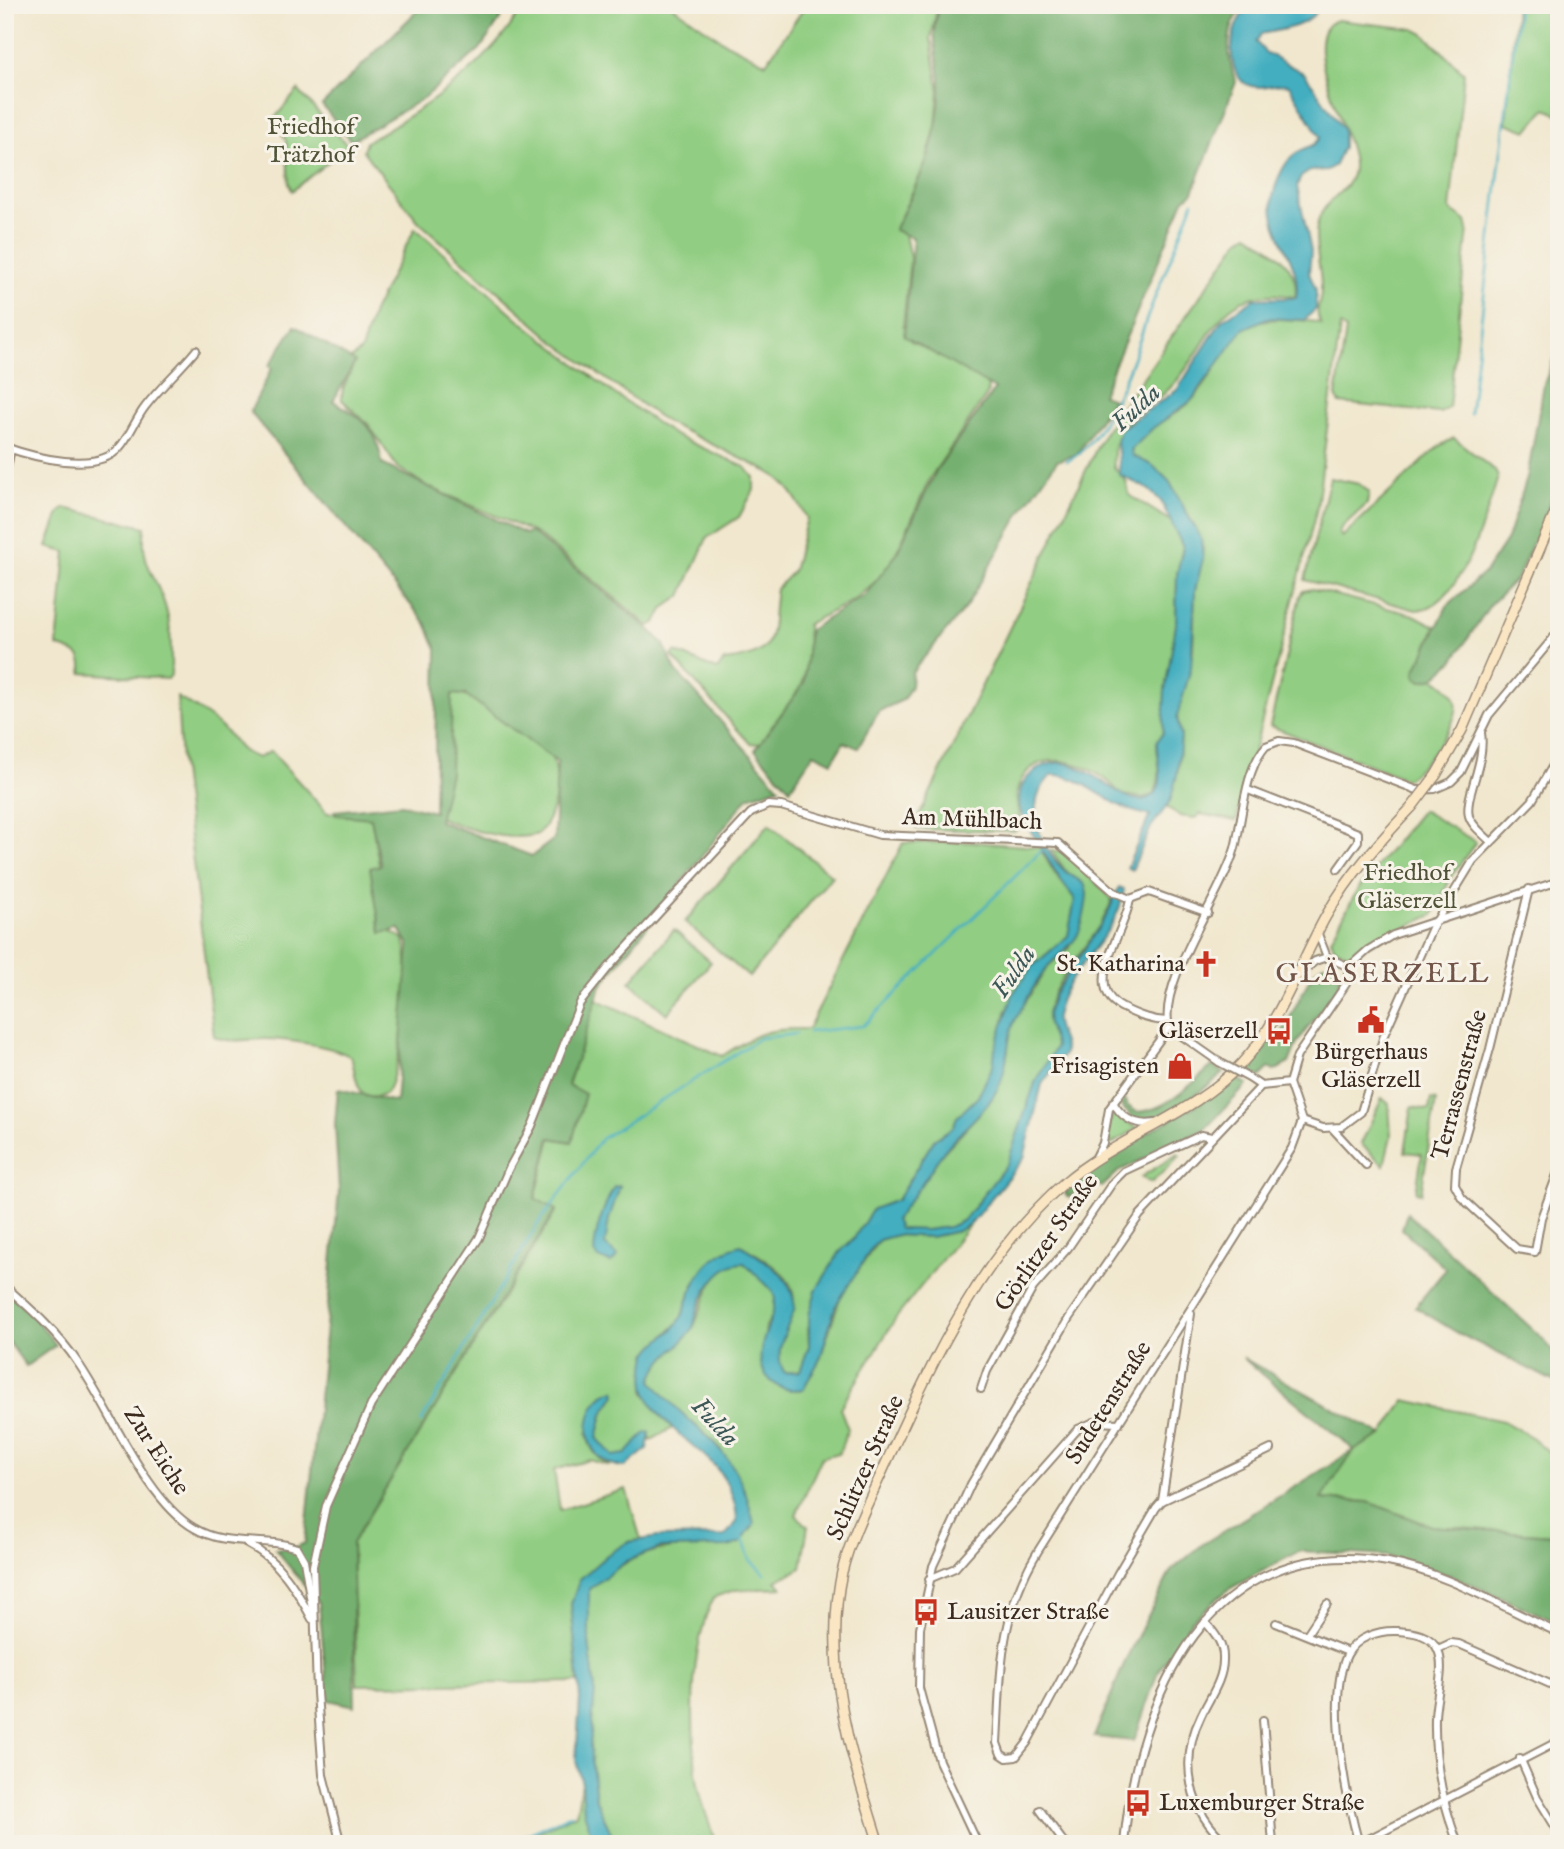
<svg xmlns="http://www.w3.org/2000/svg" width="1564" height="1849" font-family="'IM FELL English',serif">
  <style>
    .green { fill: #91cd82; stroke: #667c50; stroke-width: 2 }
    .forest { fill: #74b070; stroke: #586d47; stroke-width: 2; fill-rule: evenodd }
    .water { fill: #42aec0; stroke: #3e6c6f; stroke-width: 2 }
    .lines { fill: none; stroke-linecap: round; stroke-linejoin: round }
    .stream { stroke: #42aec0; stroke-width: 2.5 }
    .minor-casing { stroke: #968876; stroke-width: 10 }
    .secondary-casing { stroke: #968876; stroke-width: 12 }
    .minor { stroke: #fff; stroke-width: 6 }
    .secondary { stroke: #fbe6c4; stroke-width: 9 }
    .minor-bridge-casing { stroke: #968876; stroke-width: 10; stroke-linecap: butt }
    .secondary-bridge-casing { stroke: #968876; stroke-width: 12; stroke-linecap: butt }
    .minor-bridge { stroke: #fff; stroke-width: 6 }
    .secondary-bridge { stroke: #fbe6c4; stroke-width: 9 }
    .labels { text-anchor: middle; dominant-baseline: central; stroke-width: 6; stroke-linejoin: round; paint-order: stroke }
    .park-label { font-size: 24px; fill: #505337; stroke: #f7f3e8 }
    .street-label { font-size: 24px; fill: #3b2a1e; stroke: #f7f3e8 }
    .poi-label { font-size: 24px; fill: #3b2a1e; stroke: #f7f3e8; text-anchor: end }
    .water-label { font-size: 26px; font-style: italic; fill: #3d5857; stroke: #f7f3e8 }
    .quarter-label { font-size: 28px; letter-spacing: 2px; fill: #725549; stroke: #f7f3e8 }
  </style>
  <rect width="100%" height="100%" fill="#f7f3e8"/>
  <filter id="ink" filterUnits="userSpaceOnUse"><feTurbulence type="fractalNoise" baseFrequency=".0143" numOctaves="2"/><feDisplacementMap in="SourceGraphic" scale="14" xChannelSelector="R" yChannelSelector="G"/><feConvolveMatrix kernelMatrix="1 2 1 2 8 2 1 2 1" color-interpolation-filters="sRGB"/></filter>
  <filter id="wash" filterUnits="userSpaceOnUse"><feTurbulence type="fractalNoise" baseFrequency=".00686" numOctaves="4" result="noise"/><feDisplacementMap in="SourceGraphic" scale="28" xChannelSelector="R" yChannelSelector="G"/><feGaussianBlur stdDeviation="1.57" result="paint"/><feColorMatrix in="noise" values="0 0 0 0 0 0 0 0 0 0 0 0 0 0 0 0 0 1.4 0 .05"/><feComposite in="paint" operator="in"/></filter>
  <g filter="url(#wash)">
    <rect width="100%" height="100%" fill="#f1e7ce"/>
    <g class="green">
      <path d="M524 5H671L724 42 766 63 806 5H938L931 38 939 91 936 126 925 165 901 216 910 258 903 326 911 341 981 379 988 386V393L930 478 900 545 883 575 854 600 807 624 808 656 802 685 759 744 750 743 744 737 672 656 675 652 717 670 724 661C782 655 769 635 776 589L793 571 807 518C797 500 788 483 769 472L666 422 556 343 419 222 363 151 366 142C428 106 488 68 524 5Z"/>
      <polygon points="1516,5 1559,5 1559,116 1546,108 1527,131 1506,123"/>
      <path d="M1337 20 1414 29 1424 34 1464 73 1450 210 1466 221 1468 229 1449 407 1440 413 1339 403 1336 396 1346 330 1340 326 1317 508 1236 821 1200 814 1195 818 1180 816 1167 807 1178 770 1181 737 1177 717 1193 651 1195 591 1203 549 1197 531 1169 481 1152 465 1133 457 1131 450C1142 428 1172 419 1189 403 1233 362 1217 312 1295 320 1304 321 1312 320 1321 324 1314 313 1320 304 1321 293 1323 268 1309 238 1321 214 1329 196 1353 189 1353 167 1355 136 1292 34 1337 20Z"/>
      <polygon points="298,90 348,146 292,191 289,184 286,140 273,120"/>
      <path d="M415 228 522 322 612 392 674 435 745 467 754 477V490L739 517 707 538 681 596 664 608 656 622 649 626 537 534 427 486 397 467 368 424 342 400C340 384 355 374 352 358L361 351 373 312Z"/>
      <path d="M1248 234C1271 248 1301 266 1295 297 1214 282 1214 344 1170 388 1141 417 1110 418 1114 467L1126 481 1129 495 1172 522 1183 547 1177 574 1176 625 1165 690 1163 733 1157 742C1157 761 1164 777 1153 795L1142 798 1120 794C1098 763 1029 739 1017 792 1015 803 1020 814 1020 825L1015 831 916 829 919 816 1103 435 1240 239Z"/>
      <path d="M1454 438 1495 471 1498 477C1487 513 1460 610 1416 610L1305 580 1330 478 1359 484 1369 492 1367 504 1341 528 1339 533 1342 537 1439 446Z"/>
      <path d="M64 508 145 527C139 564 157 576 166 609 172 630 171 653 171 675L168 679 82 673C84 651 74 653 57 646L66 552 47 547 59 513Z"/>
      <path d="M1312 589 1414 615 1435 626 1416 677 1422 681 1434 678C1443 685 1454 691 1456 702 1461 722 1423 768 1406 779L1270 726 1300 596 1303 591Z"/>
      <path d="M452 694C480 693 529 740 552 758 561 781 556 816 538 834 507 843 467 829 438 817Z"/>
      <path d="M177 697C193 706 211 717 224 730 240 744 233 749 258 758L271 751 327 813 371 817 379 865 378 917 387 930 403 938C414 960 401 1074 386 1093 353 1107 357 1073 351 1057 334 1046 285 1039 264 1039 249 1039 227 1044 214 1036L181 762Z"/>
      <polygon points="1422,810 1476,842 1451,877 1433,915 1363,947 1354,957 1334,947 1331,939 1358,889"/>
      <polygon points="769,824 832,876 749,977 685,922"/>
      <path d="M972 842 1039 847 1055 874 1075 899 1068 936 1033 966 1006 1012 993 1066 978 1097 957 1117 953 1127 934 1140 897 1200 873 1209 854 1238 840 1252 808 1328 809 1346 800 1371 785 1373C764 1346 809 1311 788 1281 776 1263 758 1256 741 1245L694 1284 680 1321 647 1354 645 1393 672 1428 650 1441V1433L626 1454 613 1457 597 1438 603 1414 616 1395 587 1433C590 1450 596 1457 610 1466L590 1460 554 1470 560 1510 626 1489 641 1540 628 1542 571 1604 578 1682 357 1685 352 1543 556 1211 535 1199 551 1138 572 1142 568 1085 596 999 722 1056C758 1033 765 1028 808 1029L903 843Z"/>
      <path d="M1051 850 1066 852 1112 899C1100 939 1053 974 1047 1015 1046 1027 1055 1035 1056 1046L1007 1164 964 1220 949 1227 926 1230 899 1229 895 1220 941 1155 989 1103 1000 1083 1008 1050 1009 1029 1046 969 1070 948 1087 894 1084 885 1065 870Z"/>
      <polygon points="674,930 711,962 667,1014 630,982"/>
      <polygon points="1382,1098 1389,1104 1391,1136 1384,1165 1361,1144"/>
      <polygon points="1431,1099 1436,1100 1421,1193 1416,1192 1422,1154 1405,1152 1412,1107 1429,1110"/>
      <polygon points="1113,1109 1123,1120 1138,1128 1105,1148"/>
      <polygon points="1178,1154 1180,1156 1151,1183 1141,1177"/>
      <path d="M971 1223 896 1318 840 1408 848 1429 839 1453 822 1457 796 1515 808 1526 801 1568 776 1581 782 1588 735 1590 714 1597C690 1646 691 1718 696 1771 698 1795 709 1821 716 1844H616L596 1800 590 1745 595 1690 589 1642V1589C642 1546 662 1546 729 1547L754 1524 719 1446 667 1400 652 1381C661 1352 681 1350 694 1326 705 1303 711 1262 744 1263L773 1290 775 1298 773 1315 766 1326 762 1367C771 1384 783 1393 803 1389L820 1359 841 1295 879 1240 897 1235 931 1237 958 1231Z"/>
      <polygon points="1405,1400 1503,1421 1533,1438 1559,1461 1559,1529 1552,1535 1431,1526 1368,1502 1320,1499 1354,1450 1382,1435"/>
      <path d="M582 1783C583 1806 585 1825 600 1844H513L576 1814Z"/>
    </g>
    <g class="forest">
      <polygon points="423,5 510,5 480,49 424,98 351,141 322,105"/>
      <path d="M940 5H1247C1224 24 1226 56 1236 82L1193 192 1184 200 1102 395 1113 399 1077 454 1057 461 1024 507 966 607 912 672 911 686 903 700 879 711 858 748 844 742 832 762 814 753 790 789 755 750 804 683 809 630 865 595 896 555 937 469 995 389 904 336 913 238 894 230C919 183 942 136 940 80 938 53 929 32 940 5Z"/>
      <path d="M295 326 355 362 333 401C364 418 377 428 382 464L525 534 531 532 648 628 663 643 676 671 779 787 748 797 601 986 568 1085 585 1094 572 1142 550 1138 535 1198 556 1210 352 1543 355 1706 328 1700 319 1603 275 1549H291L305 1543 339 1191 335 1124 338 1089 396 1102 409 945 400 929 381 933 370 868 381 865 371 818 336 815 334 811 402 804 434 812 437 649 426 623 250 412 272 368 269 366ZM452 694 466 695 557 762 554 839 532 856 439 821 450 773Z"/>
      <polygon points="1559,345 1559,483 1518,577 1490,605 1453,661 1434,678 1422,681 1416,677 1415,672 1447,606 1486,571 1507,539 1527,478 1544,384"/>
      <polygon points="1323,964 1337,967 1341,975 1339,985 1297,1043 1289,1063 1274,1071 1269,1068 1260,1077 1247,1069 1271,1041 1281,1035 1312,974"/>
      <path d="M1212 1066 1224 1073C1205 1089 1160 1124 1135 1119L1121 1106 1122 1096 1128 1106 1137 1112C1166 1111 1192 1084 1212 1066Z"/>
      <path d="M1234 1077 1248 1084 1205 1129 1119 1171 1102 1187 1094 1182 1077 1189 1069 1198 1065 1194C1075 1167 1180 1117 1209 1097 1217 1091 1226 1084 1234 1077Z"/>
      <polygon points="1407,1213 1543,1339 1559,1358 1559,1384 1458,1333 1415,1307 1446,1269 1402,1229"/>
      <polygon points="5,1290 32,1314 56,1345 26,1366 5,1337"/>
      <polygon points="1243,1358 1382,1435 1354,1450 1321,1499 1368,1502 1431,1526 1552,1535 1559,1541 1559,1623 1452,1576 1387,1556 1299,1551 1229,1589 1192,1620 1157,1674 1134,1741 1094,1737 1126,1659 1171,1571 1203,1544 1354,1450"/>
    </g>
    <g class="water">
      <path d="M1276 5H1321C1309 28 1283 29 1261 34L1256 42 1265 52 1305 74 1343 129V147L1335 165 1327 170 1310 171 1301 177 1297 186 1311 251 1309 273 1316 290V309L1304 320 1267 318 1243 329 1191 401 1153 428 1131 450 1133 456 1152 465 1169 481 1201 539 1203 559 1195 591 1191 668 1177 717 1181 737 1177 775 1170 802 1151 827 1132 870 1127 868 1150 815C1112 812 1085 774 1052 775 1022 803 1038 846 1066 872 1071 876 1079 879 1084 884 1088 890 1087 897 1086 904 1079 949 1070 940 1046 969 1035 983 1026 1000 1018 1015 1005 1036 1010 1063 999 1086 986 1113 959 1130 941 1155 926 1177 912 1199 895 1220L899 1229 926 1230 949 1227 964 1220 1007 1164 1036 1080 1056 1047 1048 1025 1047 1014 1054 995 1107 915 1119 887 1124 889C1118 940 1064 967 1056 1017 1054 1028 1065 1040 1065 1053L1042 1084 1024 1158 971 1223 958 1231 931 1237 897 1235 879 1240 873 1246 835 1307 820 1359 803 1389C791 1391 780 1389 771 1381 745 1356 775 1326 775 1298L772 1290 744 1263C719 1263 702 1294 696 1316 694 1322 695 1326 691 1331 676 1352 660 1355 652 1381 698 1439 737 1441 754 1524L740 1543 729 1547 660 1548 627 1561 589 1589V1642L595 1690 590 1746 596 1800 616 1844H600L591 1834 584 1812 582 1783 576 1761 580 1698 571 1604 580 1579 607 1555 628 1542 658 1537 725 1536 737 1522C737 1502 727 1479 713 1464 688 1437 637 1412 645 1370 645 1365 646 1358 648 1354 656 1339 676 1332 683 1314 694 1281 704 1255 741 1245 767 1263 791 1272 795 1307 790 1326 770 1353 785 1373L800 1371 809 1346V1315L816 1290 840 1252 854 1238 873 1209 897 1200 934 1140 953 1127 957 1117 978 1097 993 1066 995 1049 1014 992 1033 966 1068 936 1075 899C1059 880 1049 861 1037 841 1027 824 1016 814 1020 792 1022 783 1028 776 1035 771 1081 737 1122 820 1153 795 1167 783 1156 757 1157 742L1163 733 1165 690 1176 625 1177 574 1183 547 1161 501 1148 489 1120 475 1117 441 1121 429 1177 390 1222 320 1254 299 1296 298C1304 257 1261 231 1275 188 1278 177 1285 162 1294 155 1302 147 1316 148 1320 137L1289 85C1275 81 1261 92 1246 84 1226 73 1229 27 1244 13 1253 6 1266 10 1276 5Z"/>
      <path d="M620 1186 609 1219 605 1245 618 1256 611 1263 600 1259 594 1253C595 1229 603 1208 614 1187Z"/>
      <path d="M615 1390 616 1394 603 1414 597 1438 613 1456 626 1454 646 1432 650 1433 647 1449 625 1467C572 1463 583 1396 615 1390Z"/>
    </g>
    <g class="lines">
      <g class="stream">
        <polyline points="1470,414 1518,9 1516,5"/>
        <path d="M1067 461C1105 445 1135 355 1147 318 1161 279 1179 241 1193 202"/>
        <polyline points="809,1032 863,1026 1041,851"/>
        <polyline points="421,1422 537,1225 601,1139 760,1038 797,1034"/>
        <polyline points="742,1536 750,1560 765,1574"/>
        <polyline points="506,1844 572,1814"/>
      </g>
    </g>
  </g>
  <g filter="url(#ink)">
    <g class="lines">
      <defs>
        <g id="minor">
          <path d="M5 447C33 457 97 474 119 448 130 436 135 420 145 407 160 387 180 370 196 350"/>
          <polyline points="5,477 11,449"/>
          <path d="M1481 733C1486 762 1464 797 1469 816 1472 826 1483 834 1490 841"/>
          <polyline points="1248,790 1358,833 1358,841 1338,869"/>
          <polyline points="1529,889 1490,1049 1456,1168 1455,1185 1462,1198 1517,1249 1535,1252 1541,1218 1559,1169"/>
          <polyline points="1318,934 1327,957 1349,967"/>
          <polyline points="1349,967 1368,950 1393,935 1559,881"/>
          <polyline points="1298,976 1315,961 1327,957"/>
          <path d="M1167 1021C1149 1020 1137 1015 1121 1007 1081 985 1126 932 1130 899L1149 892 1208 913"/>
          <path d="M1169 1027C1157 983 1222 895 1235 848 1243 817 1244 771 1266 746L1279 741 1294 743 1417 790 1435 789 1451 782 1461 772 1489 715 1559 631"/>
          <polyline points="1169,1027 1219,1062"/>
          <polyline points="1249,1078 1261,1086 1289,1083"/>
          <polyline points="1289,1083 1297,1056 1346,984 1349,967"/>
          <path d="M1113 1102C1122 1119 1136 1126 1155 1123"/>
          <polyline points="1302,1121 1323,1128 1341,1127 1361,1112 1384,1035 1432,928 1473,861 1532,801 1559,755"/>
          <polyline points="1332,1128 1366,1165"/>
          <polyline points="1096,1157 1103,1143 1109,1109 1169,1027"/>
          <path d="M5 1286C31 1309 59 1334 78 1363 110 1409 147 1501 194 1528 227 1548 263 1536 297 1548L304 1560 312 1609"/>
          <polyline points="981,1389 987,1371 1033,1288 1068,1248 1113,1182 1124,1171 1201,1135 1212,1137"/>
          <path d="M1271 1449 1162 1501 1156 1508 1118 1573 1027 1743 1016 1757 1007 1758 1001 1754 997 1743C1001 1671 999 1615 1038 1551L1292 1148 1302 1121 1289 1083"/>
          <polyline points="1162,1501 1191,1314"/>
          <path d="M247 1544C280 1561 295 1587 312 1619"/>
          <polyline points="929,1579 955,1568 1078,1429 1094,1422 1119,1423"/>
          <path d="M1205 1622C1215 1633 1224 1644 1223 1660 1223 1681 1209 1698 1201 1716 1179 1760 1188 1812 1228 1844"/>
          <polyline points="1276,1623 1348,1652"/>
          <polyline points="1307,1634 1327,1604"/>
          <polyline points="1438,1649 1451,1643 1459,1644 1559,1688"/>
          <polyline points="1263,1720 1273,1844"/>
          <polyline points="1520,1758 1537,1797 1559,1833"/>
          <polyline points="1040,1810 1065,1844"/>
          <polyline points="341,1844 323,1775 317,1693 313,1566 326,1506 371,1405 479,1238 509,1168 532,1126 580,1003 609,967 751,813 768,805 781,806 880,835 1058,843 1114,892 1130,899"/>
          <polyline points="978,1844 939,1761 919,1688 920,1628 933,1566 971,1484 1069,1318 1140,1215 1261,1086"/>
          <path d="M1124 1844C1137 1697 1210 1530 1388 1562 1448 1573 1503 1608 1559 1633"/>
          <path d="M1359 1844C1346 1798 1326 1698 1347 1655 1356 1637 1379 1630 1397 1631 1413 1632 1431 1634 1438 1650 1446 1669 1435 1699 1435 1719 1434 1762 1443 1804 1458 1844"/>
          <polyline points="1359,1844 1559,1741"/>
        </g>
        <g id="secondary">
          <polyline points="1436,775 1462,730 1559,504"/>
          <path d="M879 1844C859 1779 837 1716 836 1648 835 1625 837 1595 842 1572 851 1535 871 1497 887 1461 933 1361 980 1256 1065 1182 1119 1136 1194 1115 1242 1063 1282 1020 1298 966 1326 916 1349 875 1380 841 1412 807"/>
        </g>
      </defs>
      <use href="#minor" class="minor-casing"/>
      <use href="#secondary" class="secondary-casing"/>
      <use href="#minor" class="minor"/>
      <use href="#secondary" class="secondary"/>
      <defs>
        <polyline id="minor-bridge" points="1219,1062 1249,1078"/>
        <polyline id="secondary-bridge" points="1412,807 1436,775"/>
      </defs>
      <use href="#minor-bridge" class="minor-bridge-casing"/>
      <use href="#secondary-bridge" class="secondary-bridge-casing"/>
      <use href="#minor-bridge" class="minor-bridge"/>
      <use href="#secondary-bridge" class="secondary-bridge"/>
    </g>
  </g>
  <defs>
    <symbol id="church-bare" viewBox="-9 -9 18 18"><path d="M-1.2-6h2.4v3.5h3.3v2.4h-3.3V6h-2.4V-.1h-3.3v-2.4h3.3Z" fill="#c8321e" stroke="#f7f3e8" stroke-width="2.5" paint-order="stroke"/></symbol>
    <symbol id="civic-bare" viewBox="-9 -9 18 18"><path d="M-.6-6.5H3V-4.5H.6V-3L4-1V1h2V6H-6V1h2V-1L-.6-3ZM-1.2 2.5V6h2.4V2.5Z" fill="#c8321e" stroke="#f7f3e8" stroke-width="2.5" paint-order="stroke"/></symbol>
    <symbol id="bus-bare" viewBox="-9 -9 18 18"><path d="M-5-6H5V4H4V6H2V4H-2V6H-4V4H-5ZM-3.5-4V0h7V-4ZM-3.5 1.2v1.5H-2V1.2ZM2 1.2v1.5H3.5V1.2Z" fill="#c8321e" stroke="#f7f3e8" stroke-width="2.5" paint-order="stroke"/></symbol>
    <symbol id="shop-bare" viewBox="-9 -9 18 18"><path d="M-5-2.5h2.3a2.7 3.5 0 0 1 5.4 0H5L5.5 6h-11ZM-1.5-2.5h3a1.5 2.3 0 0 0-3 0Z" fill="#c8321e" stroke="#f7f3e8" stroke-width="2.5" paint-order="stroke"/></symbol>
  </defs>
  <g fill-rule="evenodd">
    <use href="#church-bare" x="1187" y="945" width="38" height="38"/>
    <use href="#civic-bare" x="1352" y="1001" width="38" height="38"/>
    <use href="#bus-bare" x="1260" y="1012" width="38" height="38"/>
    <use href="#shop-bare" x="1161" y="1047" width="38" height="38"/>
    <use href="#bus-bare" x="907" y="1593" width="38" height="38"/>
    <use href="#bus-bare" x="1119" y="1784" width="38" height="38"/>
  </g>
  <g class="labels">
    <g class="park-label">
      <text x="311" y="127">Friedhof<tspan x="311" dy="28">Trätzhof</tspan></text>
      <text x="1407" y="873">Friedhof<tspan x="1407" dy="28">Gläserzell</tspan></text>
    </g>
    <g class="street-label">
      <text transform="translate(972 820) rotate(2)">Am Mühlbach</text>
      <text transform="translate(1460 1085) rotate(-75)">Terrassenstraße</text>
      <text transform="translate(1047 1243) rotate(-55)">Görlitzer Straße</text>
      <text transform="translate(1109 1403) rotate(-58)">Sudetenstraße</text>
      <text transform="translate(156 1451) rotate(57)">Zur Eiche</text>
      <text transform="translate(866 1468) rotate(-66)">Schlitzer Straße</text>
    </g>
    <g class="poi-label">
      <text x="1185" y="964">St. Katharina</text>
      <text x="1258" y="1031">Gläserzell</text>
      <text x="1371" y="1052" text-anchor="middle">Bürgerhaus<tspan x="1371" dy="28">Gläserzell</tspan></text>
      <text x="1159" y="1066">Frisagisten</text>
      <text x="947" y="1612" text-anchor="start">Lausitzer Straße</text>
      <text x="1159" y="1803" text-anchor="start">Luxemburger Straße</text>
    </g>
    <g class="water-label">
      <text transform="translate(1136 408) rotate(-43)">Fulda</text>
      <text transform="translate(1014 972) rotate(-55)">Fulda</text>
      <text transform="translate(715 1422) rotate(47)">Fulda</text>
    </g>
    <g class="quarter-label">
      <text x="1383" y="974">GLÄSERZELL</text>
    </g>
  </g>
  <rect width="1564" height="1849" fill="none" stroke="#f7f3e8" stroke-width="28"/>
</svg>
